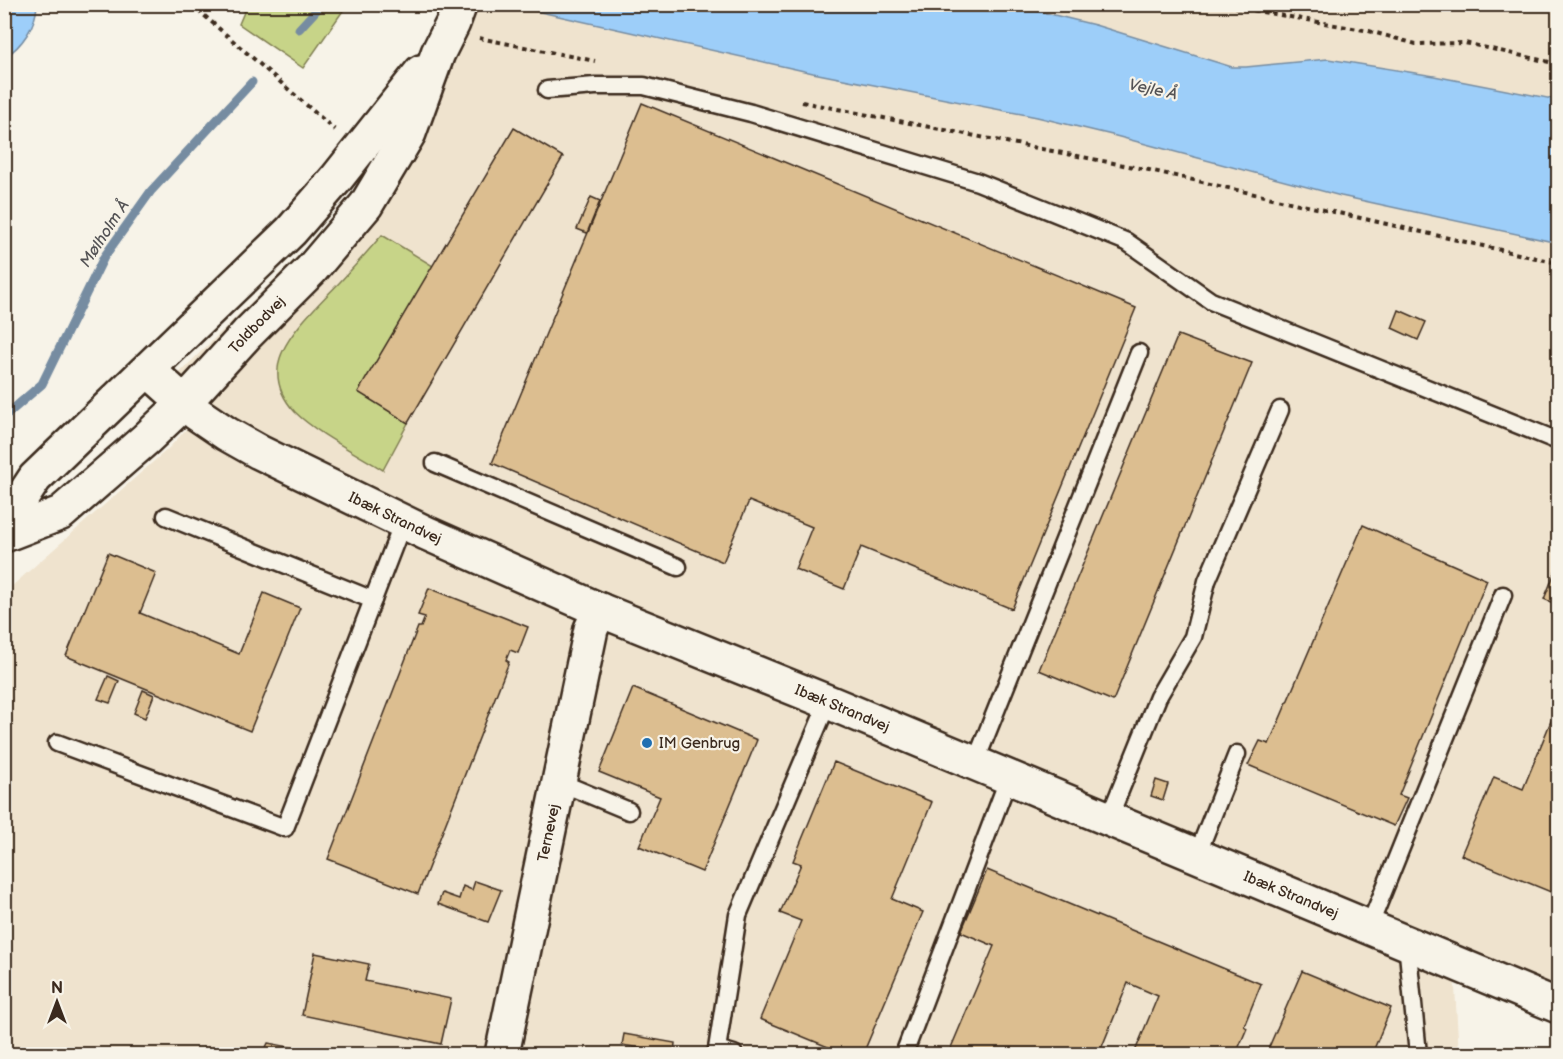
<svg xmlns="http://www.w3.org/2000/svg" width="1563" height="1059" font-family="'Balsamiq Sans',sans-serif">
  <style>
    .built { fill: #efe3ce }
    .green { fill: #c7d488; stroke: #817f53; stroke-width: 1.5 }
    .water { fill: #9dcef9; stroke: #768ca1; stroke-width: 1.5 }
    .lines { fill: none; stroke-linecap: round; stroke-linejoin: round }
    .stream { stroke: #768ca1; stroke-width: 9 }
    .building { fill: #dcbe90; stroke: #3b2a1e; stroke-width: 1.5 }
    .lane-casing { stroke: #3b2a1e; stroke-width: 21 }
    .street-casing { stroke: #3b2a1e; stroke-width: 38 }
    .secondary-casing { stroke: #3b2a1e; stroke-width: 38 }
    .path { stroke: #3b2a1e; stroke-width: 4; stroke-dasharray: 4.5 4.5; stroke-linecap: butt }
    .lane { stroke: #f7f3e8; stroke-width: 16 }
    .street { stroke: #f7f3e8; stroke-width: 33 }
    .secondary { stroke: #f7f3e8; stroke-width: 33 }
    .poi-dot { fill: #1f6fb2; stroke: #f7f3e8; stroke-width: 2 }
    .labels { text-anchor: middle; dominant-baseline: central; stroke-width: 4.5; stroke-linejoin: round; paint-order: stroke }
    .street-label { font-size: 15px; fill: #3b2a1e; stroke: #f7f3e8 }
    .poi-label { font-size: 15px; fill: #3b2a1e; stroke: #f7f3e8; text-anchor: start }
    .water-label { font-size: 16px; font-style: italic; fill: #545355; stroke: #f7f3e8 }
  </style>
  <rect width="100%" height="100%" fill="#f7f3e8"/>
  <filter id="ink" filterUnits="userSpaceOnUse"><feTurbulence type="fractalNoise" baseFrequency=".0167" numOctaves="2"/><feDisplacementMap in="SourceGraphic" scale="12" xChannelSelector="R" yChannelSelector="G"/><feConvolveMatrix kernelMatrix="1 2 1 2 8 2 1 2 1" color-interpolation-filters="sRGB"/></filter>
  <g filter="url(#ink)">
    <polygon class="built" points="452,5 1558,5 1558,1000 1453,955 1459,1054 5,1054 4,593 169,448 200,414 157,395 362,193"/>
    <g class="green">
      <polygon points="247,5 247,4 347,5 303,68 239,24"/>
      <path d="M382 235 433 266 359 392 408 423 383 470C356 453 316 433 295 412 282 398 275 381 279 362 285 335 321 302 340 282 354 267 368 251 382 235Z"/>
    </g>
    <g class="water">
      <path d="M5 4 37 5C36 26 22 46 5 57Z"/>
      <polygon points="509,5 1013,5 1095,25 1232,67 1246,67 1328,59 1434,76 1558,100 1558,243 1341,196 1112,135 1037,117 813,73"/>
    </g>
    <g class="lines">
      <g class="stream">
        <polyline points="299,29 322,4"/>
        <polyline points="4,417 42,384 104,257 151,191 252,82"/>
      </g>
    </g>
    <g class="building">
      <polygon points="642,103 1136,308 1012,609 861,547 844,589 795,569 812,527 749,501 723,562 492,463"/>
      <polygon points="514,128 563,157 408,423 358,392"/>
      <polygon points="591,197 600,201 587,233 577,229"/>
      <polygon points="1399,310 1426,322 1418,340 1392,328"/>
      <polygon points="1178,335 1252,363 1113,701 1039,670"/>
      <polygon points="1363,525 1487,580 1399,795 1407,798 1394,826 1248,765 1260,741 1269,744"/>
      <polygon points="108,553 156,573 140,613 239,654 264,593 300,608 250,731 66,656"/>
      <polygon points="1558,565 1558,605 1544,599"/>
      <polygon points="429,588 528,627 518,653 510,650 506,660 509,662 418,894 328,859 418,627 421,627 425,617 418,615"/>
      <polygon points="108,676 119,681 110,703 98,699"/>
      <polygon points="633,688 757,740 702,872 639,846 660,797 599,772"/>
      <polygon points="143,690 154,695 145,718 134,713"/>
      <polygon points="1558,704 1558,895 1461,855 1494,777 1523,789"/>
      <polygon points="834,762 932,802 892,899 923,912 863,1054 845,1054 760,1019 801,921 780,913 801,864 793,861"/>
      <polygon points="1156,780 1168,784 1163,800 1151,796"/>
      <polygon points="987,870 1261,984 1244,1026 1247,1028 1236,1054 1134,1054 1158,996 1128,983 1099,1054 960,1054 950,1050 994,946 961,932"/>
      <polygon points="475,881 501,890 488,922 438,904 442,893 459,899 463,886 472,890"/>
      <polygon points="315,953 369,964 365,981 451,999 441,1044 302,1015"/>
      <polygon points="1302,971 1391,1008 1372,1054 1266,1054"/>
      <polygon points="624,1034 675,1043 674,1054 622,1045"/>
      <polygon points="268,1043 325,1054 263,1054"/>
    </g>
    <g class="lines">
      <defs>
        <g id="lane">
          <polyline points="547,90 595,86 644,86 751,113 978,182 1127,242 1211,301 1558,441"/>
          <polyline points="435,463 678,567"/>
          <polyline points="166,516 373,600"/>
          <polyline points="57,743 285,828 403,522"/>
          <polyline points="975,763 1139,353"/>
          <polyline points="559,782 629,811"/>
          <polyline points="1109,818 1158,697 1193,637 1207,581 1280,410"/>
          <polyline points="1197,855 1237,754"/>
          <polyline points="1369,927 1503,595"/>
          <polyline points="1407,943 1418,1054"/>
          <polyline points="734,1054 717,1049 738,915 828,702"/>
          <polyline points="904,1054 1009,777"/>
        </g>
        <g id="street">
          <path id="s1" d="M502 1054 591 629 600 610"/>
        </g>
        <g id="secondary">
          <path id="s2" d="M148 370 196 413 227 434 259 452 426 533 600 610 828 702 1558 1006"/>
          <polyline points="4,525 35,478 291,231 336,179 421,72"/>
          <path id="s3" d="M4 535 61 513 146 439 185 402 247 334 311 270 366 205 409 133 438 53 453 23 460 4"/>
        </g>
      </defs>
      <use href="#lane" class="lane-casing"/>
      <use href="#street" class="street-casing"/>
      <use href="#secondary" class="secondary-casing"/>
      <g class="path">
        <polyline points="191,4 335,130"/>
        <polyline points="1218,4 1369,31 1416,44 1465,43 1558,64"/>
        <polyline points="479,38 595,61"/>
        <polyline points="802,102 1149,170 1558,263"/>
      </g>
      <use href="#lane" class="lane"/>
      <use href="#street" class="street"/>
      <use href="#secondary" class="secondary"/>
    </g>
  </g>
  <circle class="poi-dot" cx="647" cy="743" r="6"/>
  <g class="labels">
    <g class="street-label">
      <text stroke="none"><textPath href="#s3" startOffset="333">Toldbodvej</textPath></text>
      <text stroke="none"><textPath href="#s2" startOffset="290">Ibæk Strandvej</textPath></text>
      <text stroke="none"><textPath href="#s2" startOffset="776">Ibæk Strandvej</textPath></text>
      <text stroke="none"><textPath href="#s1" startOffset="226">Ternevej</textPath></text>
      <text stroke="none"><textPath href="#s2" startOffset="1262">Ibæk Strandvej</textPath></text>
    </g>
    <g class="poi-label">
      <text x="659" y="743">IM Genbrug</text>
    </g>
    <g class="water-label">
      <text transform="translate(1153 90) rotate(12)">Vejle Å</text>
      <text transform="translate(105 234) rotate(-57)">Mølholm Å</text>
    </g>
  </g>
  <rect width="1563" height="1059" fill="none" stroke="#f7f3e8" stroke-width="24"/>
  <rect x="12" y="12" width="1539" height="1035" fill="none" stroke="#3b2a1e" stroke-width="2" filter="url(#ink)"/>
  <g transform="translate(57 1002)" stroke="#f7f3e8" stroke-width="4.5" paint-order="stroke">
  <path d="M0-4.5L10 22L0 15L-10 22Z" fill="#3b2a1e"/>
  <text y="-9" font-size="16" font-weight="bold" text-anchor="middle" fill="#3b2a1e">N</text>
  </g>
</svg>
